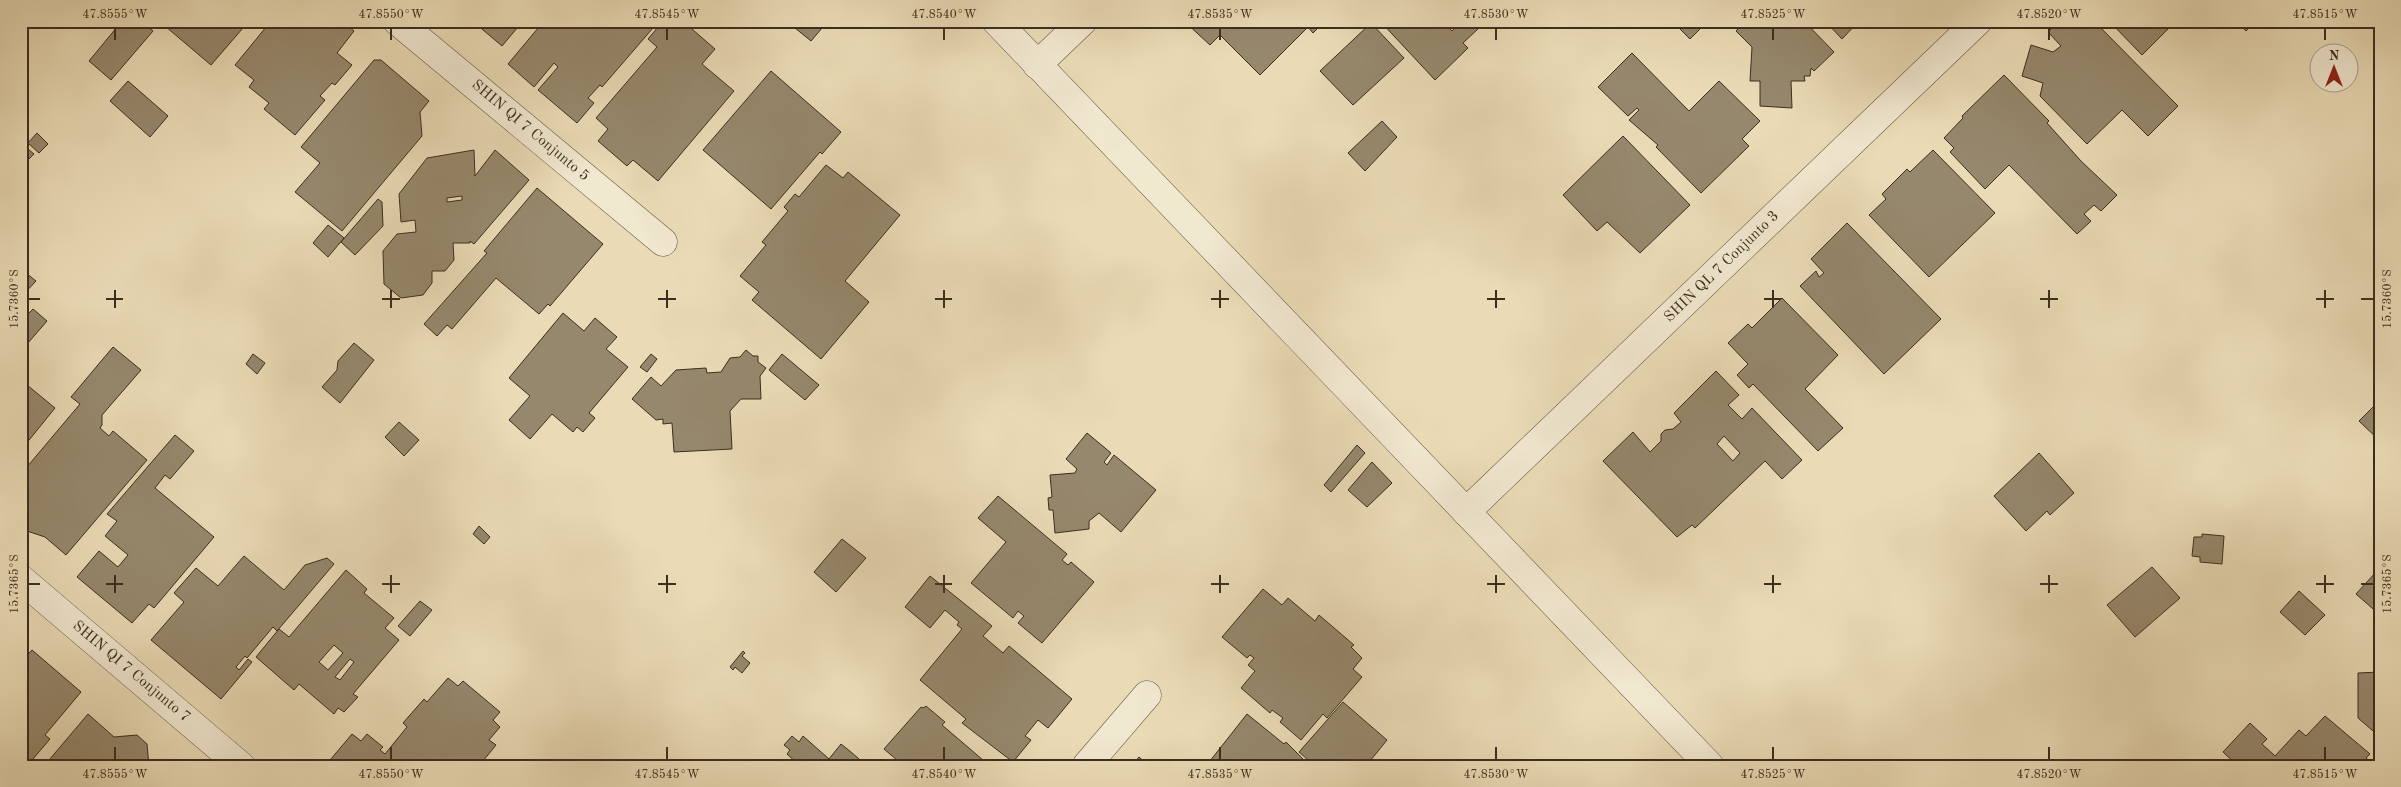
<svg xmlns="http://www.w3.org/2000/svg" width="2401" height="787" font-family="'Old Standard TT',serif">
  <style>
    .building { fill: #96886d; stroke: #3b2e1e; fill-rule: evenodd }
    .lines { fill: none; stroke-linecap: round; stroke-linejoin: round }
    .minor-casing { stroke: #675944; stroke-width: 29 }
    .minor { stroke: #f1e8d0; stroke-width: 28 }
    .ticks { fill: none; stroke: #3b2e1e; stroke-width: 2 }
    .labels { text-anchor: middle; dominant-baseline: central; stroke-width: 4.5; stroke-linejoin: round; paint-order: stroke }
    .street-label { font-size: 15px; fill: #3b2e1e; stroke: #f1e8d0 }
    .neatline { fill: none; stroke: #3b2e1e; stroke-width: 2 }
    .ticks-label { font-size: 12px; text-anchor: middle; fill: #3b2e1e }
  </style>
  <rect width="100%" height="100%" fill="#eadbb6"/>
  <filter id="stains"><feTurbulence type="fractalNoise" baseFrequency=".004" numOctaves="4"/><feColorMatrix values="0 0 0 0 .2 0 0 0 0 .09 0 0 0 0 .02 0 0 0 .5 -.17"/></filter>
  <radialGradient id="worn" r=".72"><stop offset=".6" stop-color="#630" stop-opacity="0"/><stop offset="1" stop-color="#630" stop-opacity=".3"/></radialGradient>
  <g class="building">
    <polygon points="122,21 141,21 153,31 111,80 89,61"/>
    <polygon points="159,21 249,21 211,65"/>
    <polygon points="271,21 307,21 306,23 311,27 316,21 342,21 354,31 337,53 352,65 335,85 332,83 320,96 325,100 295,135 264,109 269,103 249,87 254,80 235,65"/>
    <polygon points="478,21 523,21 502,46 476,24"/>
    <polygon points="544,21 659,21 602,87 600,85 588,98 594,103 577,123 538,90 558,67 554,63 534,87 508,64"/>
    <polygon points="663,21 699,21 692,29 715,49 702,64 734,91 658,181 633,160 627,166 598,141 608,129 596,118 657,47 648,39"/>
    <polygon points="801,21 828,21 811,41 795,28"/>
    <polygon points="1184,21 1325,21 1313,33 1308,27 1260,75 1220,35 1210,45"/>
    <polygon points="1380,21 1442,21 1452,31 1462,21 1472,21 1479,28 1463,43 1468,48 1435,80"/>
    <polygon points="1672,21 1708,21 1690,39"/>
    <polygon points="1730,21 1804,21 1834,52 1814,71 1811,68 1810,76 1804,76 1805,81 1791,81 1792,108 1760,106 1760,81 1750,81 1752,47 1736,31 1739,28"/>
    <polygon points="1825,21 1859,21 1842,39"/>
    <polygon points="2059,21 2094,21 2178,106 2148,136 2122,110 2087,144 2040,96 2043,83 2022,76 2031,45 2053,52 2061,46 2048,32"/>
    <polygon points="2109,21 2176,21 2142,55"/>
    <polygon points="2237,21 2256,21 2246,31"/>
    <polygon points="1371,23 1404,58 1353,105 1320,71"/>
    <polygon points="1632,53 1689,111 1719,81 1760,121 1742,139 1749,146 1701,193 1656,147 1658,145 1629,120 1639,110 1637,108 1628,116 1598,87"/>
    <polygon points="374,60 381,60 429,101 420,112 422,136 342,231 295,192 320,163 301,147"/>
    <polygon points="771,71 841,132 822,154 820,152 771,209 703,150"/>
    <polygon points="2004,75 2049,121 2047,123 2081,161 2117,195 2101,211 2094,205 2084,214 2091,221 2077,234 2009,165 1985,189 1950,152 1954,148 1944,138 1963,118 1962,116"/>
    <polygon points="128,81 168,116 150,137 110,101"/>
    <polygon points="1382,121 1397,137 1365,171 1348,153"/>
    <polygon points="37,133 48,144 39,153 28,143"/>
    <polygon points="1623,136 1690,205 1640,253 1607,222 1597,231 1563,195"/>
    <polygon points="23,145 34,154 27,161 21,156"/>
    <path d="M474 150 475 176 495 150 529 180 474 244 470 241V243H453L454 260 445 271H432V283L423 295 401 298 384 284 383 251 397 234 416 232 415 220 401 222 399 194 427 158ZM462 196V200L447 202V198Z"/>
    <polygon points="1933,150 1995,213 1929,277 1869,215 1886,199 1882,194 1907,169 1910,172"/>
    <polygon points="826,165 843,178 848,172 900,215 845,281 869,302 821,359 752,300 759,292 740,276 766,245 762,242 788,211 784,207 795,194 799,197"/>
    <polygon points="537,188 603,244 550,306 548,304 539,314 496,278 452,329 447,325 437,336 424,324 487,253 484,251"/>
    <polygon points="378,199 382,202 383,226 355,255 341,242"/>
    <polygon points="1847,223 1941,319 1884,374 1800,286 1816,271 1819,277 1824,273 1811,259"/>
    <polygon points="328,225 344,238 328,257 313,243"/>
    <polygon points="21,269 36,281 21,297"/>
    <polygon points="1782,298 1838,355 1805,389 1843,428 1818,451 1753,384 1749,388 1737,375 1748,364 1728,343 1748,324 1752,328"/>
    <polygon points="21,306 29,313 33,309 47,321 21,351"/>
    <polygon points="563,313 584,331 595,318 617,337 606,349 628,367 589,413 595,418 583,432 577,427 573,432 552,414 530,439 509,420 530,396 509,378"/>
    <polygon points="354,343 374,360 340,403 322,387 337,370 338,361"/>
    <polygon points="113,347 141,370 102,415 102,425 100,428 109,436 113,431 147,460 66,555 45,537 21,529 21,474 80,404 71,397"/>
    <polygon points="746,350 753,356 758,356 758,362 766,368 760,376 761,399 741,399 730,411 732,449 674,452 672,423 663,424 663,419 656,420 632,399 651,377 661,386 676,370 706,368 707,373 721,372 730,358 740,357"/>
    <polygon points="253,354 265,363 257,374 246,364"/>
    <polygon points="651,354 657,359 647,372 640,367"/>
    <polygon points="782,354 819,385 805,400 769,370"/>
    <path d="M1716 371 1739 395 1728 405 1742 419 1752 408 1802 460 1782 479 1765 461 1695 528 1692 525 1677 537 1603 461 1633 432 1650 452 1661 441V434L1665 430 1673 429 1681 422 1674 413ZM1724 436 1740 453 1733 461 1717 444Z"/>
    <polygon points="21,380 55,408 21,450"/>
    <polygon points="2377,403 2380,405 2380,441 2359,421"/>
    <polygon points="399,422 419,440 404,456 385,437"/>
    <polygon points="1087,433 1111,453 1104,462 1107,465 1114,455 1156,490 1121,532 1099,513 1089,521 1089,529 1055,533 1053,510 1049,510 1048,498 1052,497 1050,475 1075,473 1077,469 1066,459"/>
    <polygon points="175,435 194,451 170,479 165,475 155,488 214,537 154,608 149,604 132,623 77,577 99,551 118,567 128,555 105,536 117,521 107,514"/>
    <polygon points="1357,445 1365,453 1331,492 1324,485"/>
    <polygon points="2039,453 2074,493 2050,515 2047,511 2026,531 1994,496"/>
    <polygon points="1372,462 1392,483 1367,507 1348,490"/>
    <polygon points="998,496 1067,554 1062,560 1068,565 1071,562 1094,582 1042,643 1018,623 1024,616 1018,611 1013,618 971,583 1006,542 978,518"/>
    <polygon points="479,526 490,537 484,544 473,534"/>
    <polygon points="2202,534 2224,536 2222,564 2200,562 2200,557 2192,556 2194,537 2202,537"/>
    <polygon points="842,539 866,558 836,592 814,572"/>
    <polygon points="244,556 284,590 305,565 327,558 334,564 277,631 273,627 247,658 245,656 236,667 239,670 248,659 252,662 221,699 151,640 184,602 174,593 196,568 218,586"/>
    <polygon points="2152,567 2180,598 2135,637 2107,605"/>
    <path d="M346 570 367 589 364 593 394 618 385 628 399 640 353 694 358 697 344 712 338 708 334 714 299 684 294 690 256 657 279 629 289 637ZM334 645 343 653 328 670 319 662ZM350 659 354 662 340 680 335 677Z"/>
    <polygon points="2376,572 2380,575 2380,615 2356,594"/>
    <polygon points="930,576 992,626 983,636 1003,653 1009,646 1072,699 1048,728 1038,720 1025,736 1031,740 1013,762 962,723 966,719 920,680 962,629 957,625 959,622 945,610 930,628 905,607"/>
    <polygon points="1263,589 1282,605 1288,598 1315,621 1319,615 1354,645 1351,647 1362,658 1353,669 1362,677 1327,718 1323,714 1301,740 1280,722 1283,718 1272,710 1270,713 1241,688 1255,671 1248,665 1254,658 1250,655 1247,658 1222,637"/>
    <polygon points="2299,591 2325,615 2305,635 2280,612"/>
    <polygon points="420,601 432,610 410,636 398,626"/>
    <polygon points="32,650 81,692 45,735 50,739 27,766 21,766 21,662"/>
    <polygon points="743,651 745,653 742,656 750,663 742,673 735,667 733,670 730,667"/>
    <polygon points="2380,672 2380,737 2358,718 2358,673"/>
    <polygon points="448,678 458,686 463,681 500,712 493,720 500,727 489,740 496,745 479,766 325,766 352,734 361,741 367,734 383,747 380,750 385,754 407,727 403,723 424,699 427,702"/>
    <polygon points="1343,702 1387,740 1366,766 1315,766 1299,752"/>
    <polygon points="926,706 945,722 942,725 990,766 904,766 884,749 921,707 923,708"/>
    <polygon points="88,714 114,737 137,735 147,744 149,766 44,766"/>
    <polygon points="1247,714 1284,744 1286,742 1310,766 1206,766"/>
    <polygon points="2325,716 2370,754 2366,758 2372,763 2379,755 2380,766 2238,766 2223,752 2250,723 2267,739 2262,744 2275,756 2299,730 2306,736"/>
    <polygon points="792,736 799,742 803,736 837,766 800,766 787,754 790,750 784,745"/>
    <polygon points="841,744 851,752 867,766 837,766 829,759"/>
    <polygon points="1139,757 1149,766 1131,766"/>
  </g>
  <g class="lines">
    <defs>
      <g id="minor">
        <polyline points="397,21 663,242"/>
        <polyline points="996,21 1710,766"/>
        <polyline points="1037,65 1083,21"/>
        <polyline points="1466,512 1978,21"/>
        <polyline points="21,579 241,766"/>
        <polyline points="1086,766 1147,695"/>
      </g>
    </defs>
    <use href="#minor" class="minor-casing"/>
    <use href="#minor" class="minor"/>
  </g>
  <path class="ticks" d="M115 28V40M391 28V40M667 28V40M944 28V40M1220 28V40M1496 28V40M1773 28V40M2049 28V40M2325 28V40M115 290V308M391 290V308M667 290V308M944 290V308M1220 290V308M1496 290V308M1773 290V308M2049 290V308M2325 290V308M28 299H40M106 299H123M382 299H400M658 299H676M935 299H952M1211 299H1229M1487 299H1505M1764 299H1781M2040 299H2058M2316 299H2334M2361 299H2374M115 575V593M391 575V593M667 575V593M944 575V593M1220 575V593M1496 575V593M1773 575V593M2049 575V593M2325 575V593M28 584H40M106 584H123M382 584H400M658 584H676M935 584H952M1211 584H1229M1487 584H1505M1764 584H1781M2040 584H2058M2316 584H2334M2361 584H2374M115 747V760M391 747V760M667 747V760M944 747V760M1220 747V760M1496 747V760M1773 747V760M2049 747V760M2325 747V760"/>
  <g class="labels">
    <g class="street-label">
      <text transform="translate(530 131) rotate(40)">SHIN QI 7 Conjunto 5</text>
      <text transform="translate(1722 267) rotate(-44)">SHIN QL 7 Conjunto 3</text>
      <text transform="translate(131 672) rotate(40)">SHIN QI 7 Conjunto 7</text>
    </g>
  </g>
  <rect width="2401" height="787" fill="none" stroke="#eadbb6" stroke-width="55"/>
  <g transform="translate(2334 68)"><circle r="24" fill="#f1e8d0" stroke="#a89e89"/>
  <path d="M0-4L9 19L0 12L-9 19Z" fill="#8f2418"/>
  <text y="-8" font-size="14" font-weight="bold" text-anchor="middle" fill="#3b2e1e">N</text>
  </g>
  <rect x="28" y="28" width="2346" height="732" class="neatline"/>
  <g class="ticks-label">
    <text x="115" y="18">47.8555°W</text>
    <text x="391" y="18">47.8550°W</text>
    <text x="667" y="18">47.8545°W</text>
    <text x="944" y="18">47.8540°W</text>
    <text x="1220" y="18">47.8535°W</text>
    <text x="1496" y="18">47.8530°W</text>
    <text x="1773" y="18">47.8525°W</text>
    <text x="2049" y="18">47.8520°W</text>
    <text x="2325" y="18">47.8515°W</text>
    <text transform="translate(14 299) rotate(-90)" y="4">15.7360°S</text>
    <text transform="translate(2387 299) rotate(-90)" y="4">15.7360°S</text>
    <text transform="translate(14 584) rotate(-90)" y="4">15.7365°S</text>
    <text transform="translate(2387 584) rotate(-90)" y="4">15.7365°S</text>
    <text x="115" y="778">47.8555°W</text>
    <text x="391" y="778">47.8550°W</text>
    <text x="667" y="778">47.8545°W</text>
    <text x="944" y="778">47.8540°W</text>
    <text x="1220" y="778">47.8535°W</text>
    <text x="1496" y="778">47.8530°W</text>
    <text x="1773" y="778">47.8525°W</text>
    <text x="2049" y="778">47.8520°W</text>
    <text x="2325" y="778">47.8515°W</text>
  </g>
  <rect width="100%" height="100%" filter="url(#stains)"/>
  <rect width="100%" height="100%" fill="url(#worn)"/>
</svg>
